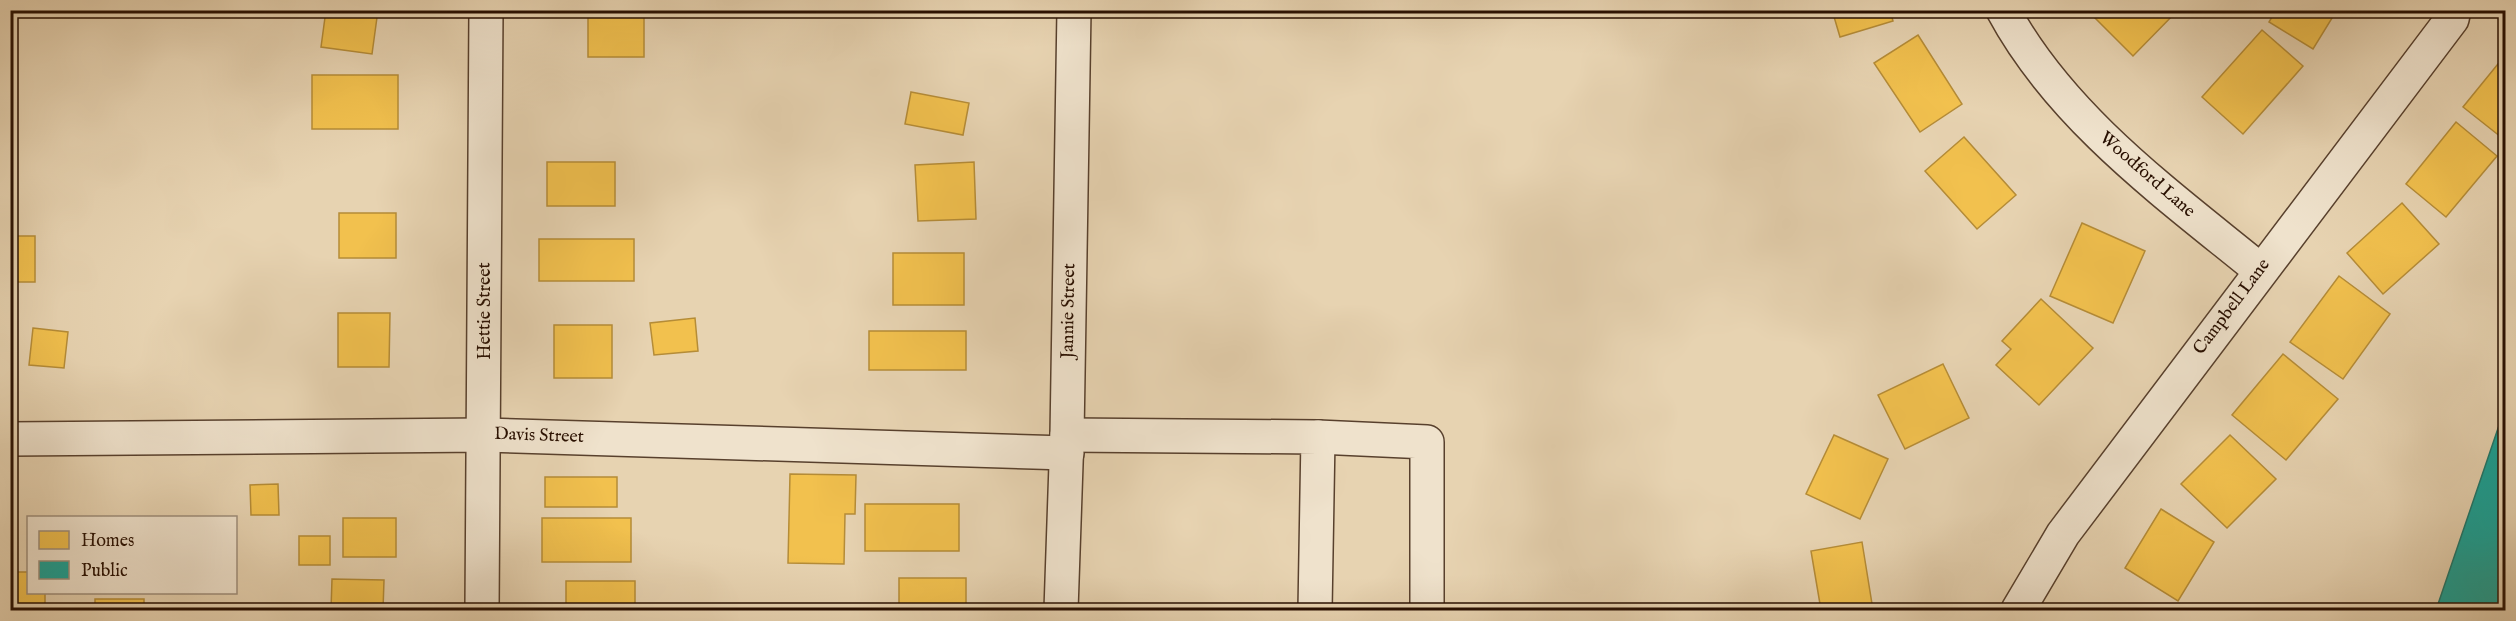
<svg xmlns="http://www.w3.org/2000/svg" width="2516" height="621" font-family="'IM FELL English',serif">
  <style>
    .homes { fill: #f2c14e; stroke: #b58c37; stroke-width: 1.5 }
    .public { fill: #17a398; stroke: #1c776b; stroke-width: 1.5 }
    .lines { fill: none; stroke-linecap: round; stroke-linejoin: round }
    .minor-casing { stroke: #58402d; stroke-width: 36 }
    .minor { stroke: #efe2cc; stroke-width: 33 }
    .labels { text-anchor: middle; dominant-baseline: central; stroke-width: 6; stroke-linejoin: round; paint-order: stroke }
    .street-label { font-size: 18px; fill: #280f01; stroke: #efe2cc }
  </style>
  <rect width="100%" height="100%" fill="#e7d3b1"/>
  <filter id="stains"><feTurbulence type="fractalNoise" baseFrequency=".00333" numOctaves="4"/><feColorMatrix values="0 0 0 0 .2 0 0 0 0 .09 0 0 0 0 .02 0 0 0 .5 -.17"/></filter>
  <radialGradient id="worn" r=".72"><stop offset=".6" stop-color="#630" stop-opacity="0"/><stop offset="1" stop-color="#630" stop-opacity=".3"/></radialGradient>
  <g class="homes">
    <polygon points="326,10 378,10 372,54 321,47"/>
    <rect x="588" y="10" width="56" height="47"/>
    <polygon points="1832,10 1890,10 1893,21 1840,37"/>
    <polygon points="2087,10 2178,10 2133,56"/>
    <polygon points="2276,10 2337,10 2313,49 2269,22"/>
    <polygon points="2262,30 2303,66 2243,134 2202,97"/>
    <polygon points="1918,35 1962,104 1920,132 1874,63"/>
    <polygon points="2506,54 2506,141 2463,107"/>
    <rect x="312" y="75" width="86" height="54"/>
    <polygon points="911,92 969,103 963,135 905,124"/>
    <polygon points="2456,122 2497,156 2446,217 2406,184"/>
    <polygon points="1964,137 2016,195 1977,229 1925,171"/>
    <rect x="547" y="162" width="68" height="44"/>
    <polygon points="974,162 976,219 918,221 915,165"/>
    <polygon points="2402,203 2439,244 2383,294 2347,253"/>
    <rect x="339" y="213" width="57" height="45"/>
    <polygon points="2082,223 2145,251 2113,323 2050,296"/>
    <rect x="10" y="236" width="25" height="46"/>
    <rect x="539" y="239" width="95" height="42"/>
    <rect x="893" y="253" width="71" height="52"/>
    <polygon points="2339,276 2390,314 2343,379 2290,342"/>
    <polygon points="2041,299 2093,348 2039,405 1996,365 2011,349 2002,341"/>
    <polygon points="338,313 390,313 389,367 338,367"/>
    <rect x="10" y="315" width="3" height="51"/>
    <polygon points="695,318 698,351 654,355 650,323"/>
    <rect x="554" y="325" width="58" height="53"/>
    <polygon points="33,328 68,332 64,368 29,365"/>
    <rect x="869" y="331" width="97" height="39"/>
    <polygon points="2283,354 2338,399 2286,460 2232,415"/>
    <polygon points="1943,364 1969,418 1905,449 1878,395"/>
    <polygon points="1834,435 1888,459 1860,519 1806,494"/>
    <polygon points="2230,435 2276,479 2227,528 2181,484"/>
    <polygon points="790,474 856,475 855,514 845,514 844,564 788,563"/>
    <rect x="545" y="477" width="72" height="30"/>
    <polygon points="278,484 279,515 251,515 250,485"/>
    <rect x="865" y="504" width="94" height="47"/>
    <polygon points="2161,509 2214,542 2178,601 2125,568"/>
    <rect x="343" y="518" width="53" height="39"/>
    <rect x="542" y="518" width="89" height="44"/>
    <rect x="299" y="536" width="31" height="29"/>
    <polygon points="1862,542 1873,610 1821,610 1811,551"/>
    <polygon points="10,572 28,572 28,592 45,592 45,610 10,610"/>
    <rect x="899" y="578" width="67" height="32"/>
    <polygon points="332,579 384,580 383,610 331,610"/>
    <rect x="566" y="581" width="69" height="29"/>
    <rect x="95" y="599" width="49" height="11"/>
  </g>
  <polygon class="public" points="2506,405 2506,610 2436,610"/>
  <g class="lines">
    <defs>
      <g id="minor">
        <path d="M2003 10C2061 118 2167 194 2260 270"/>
        <polyline points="1067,435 1318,437 1315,610"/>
        <polyline points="1318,437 1427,442 1427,610"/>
        <polyline points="10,439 485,435 1067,453"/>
        <polyline points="482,610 486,10"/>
        <polyline points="1061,610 1067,435 1074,10"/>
        <polyline points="2018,610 2063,534 2452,19 2454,10"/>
      </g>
    </defs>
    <use href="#minor" class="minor-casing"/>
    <use href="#minor" class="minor"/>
  </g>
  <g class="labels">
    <g class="street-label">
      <text transform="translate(2147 175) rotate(41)">Woodford Lane</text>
      <text transform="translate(2232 307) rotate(-53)">Campbell Lane</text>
      <text transform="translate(485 311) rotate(-90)">Hettie Street</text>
      <text transform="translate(1069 311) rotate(-89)">Jannie Street</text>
      <text transform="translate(539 436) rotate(2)">Davis Street</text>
    </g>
  </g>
  <rect width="2516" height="621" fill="none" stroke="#e7d3b1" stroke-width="36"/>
  <rect x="12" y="12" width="2492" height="597" fill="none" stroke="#280f01" stroke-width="3"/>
  <rect x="18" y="18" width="2480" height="585" fill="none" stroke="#280f01" stroke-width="1.5"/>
  <rect x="27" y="516" width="210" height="78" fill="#efe2cc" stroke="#9f8e7b" stroke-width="1.5"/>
  <rect x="39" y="531" width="30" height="18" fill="#f2c14e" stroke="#9f8e7b" stroke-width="1.5"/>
  <text x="81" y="546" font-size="18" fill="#280f01">Homes</text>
  <rect x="39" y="561" width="30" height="18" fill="#17a398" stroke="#9f8e7b" stroke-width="1.5"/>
  <text x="81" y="576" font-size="18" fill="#280f01">Public</text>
  <rect width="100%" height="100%" filter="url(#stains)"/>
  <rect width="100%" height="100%" fill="url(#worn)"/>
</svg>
